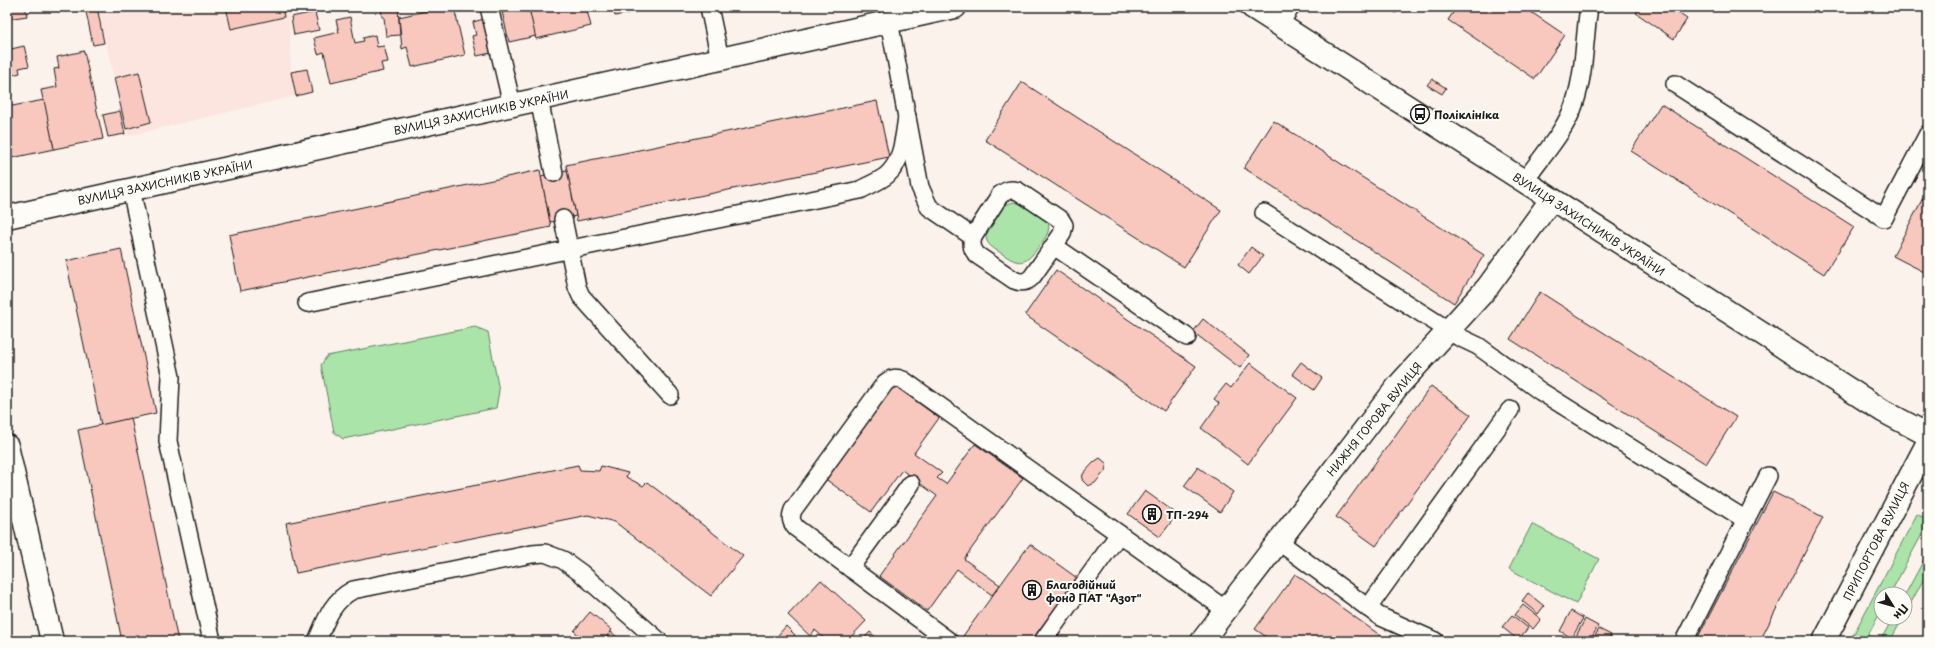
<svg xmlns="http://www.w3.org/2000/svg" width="1935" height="648" font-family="'Playpen Sans',sans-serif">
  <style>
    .built { fill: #fbe5de }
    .green { fill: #aae4a9; stroke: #638062 }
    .building { fill: #f8c8be; stroke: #1c1c1c }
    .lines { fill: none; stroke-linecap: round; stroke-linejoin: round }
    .lane-casing { stroke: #1c1c1c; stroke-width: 20 }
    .street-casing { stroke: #1c1c1c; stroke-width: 25 }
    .secondary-casing { stroke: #1c1c1c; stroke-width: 25 }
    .lane { stroke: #fdfcf7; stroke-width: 17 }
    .street { stroke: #fdfcf7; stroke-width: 22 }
    .secondary { stroke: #fdfcf7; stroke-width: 22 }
    .labels { text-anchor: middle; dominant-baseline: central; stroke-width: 4; stroke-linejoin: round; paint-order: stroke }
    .street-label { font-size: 11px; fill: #1c1c1c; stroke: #fdfcf7 }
    .poi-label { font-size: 11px; font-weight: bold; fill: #1c1c1c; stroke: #fdfcf7; text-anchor: start }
  </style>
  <rect width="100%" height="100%" fill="#fcf2ec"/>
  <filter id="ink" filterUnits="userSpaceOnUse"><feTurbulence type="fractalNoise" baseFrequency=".025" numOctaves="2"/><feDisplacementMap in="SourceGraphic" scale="8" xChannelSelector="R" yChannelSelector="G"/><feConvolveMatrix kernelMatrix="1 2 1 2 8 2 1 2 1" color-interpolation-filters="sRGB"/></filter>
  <g filter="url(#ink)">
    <polygon class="built" points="97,7 289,7 291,72 296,96 128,136"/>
    <g class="green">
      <path d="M1014 202 1022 204 1048 220C1051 230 1046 238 1040 245 1026 264 1021 267 1001 253 996 250 989 246 987 241 981 226 1000 204 1014 202Z"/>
      <polygon points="475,327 488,332 499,391 496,408 343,439 334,432 321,365 327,356"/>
      <polygon points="1917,514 1928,520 1928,523 1890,594 1881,594 1881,611 1865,641 1850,641"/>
      <polygon points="1532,524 1599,559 1576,604 1509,569"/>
      <polygon points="1928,552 1928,571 1905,614 1905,595"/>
      <polygon points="1893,618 1903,618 1890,641 1880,641"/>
    </g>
    <g class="building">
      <polygon points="25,7 27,16 7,19 7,9"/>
      <polygon points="85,7 97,7 104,43 93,45"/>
      <polygon points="226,7 282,7 284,17 231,29"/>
      <polygon points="381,7 398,7 400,35 386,36 384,17 382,17"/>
      <polygon points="443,7 454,7 465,55 412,67 407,47 402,49 399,17"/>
      <polygon points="501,7 529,8 536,36 509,42"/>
      <polygon points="534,7 586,7 591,26 536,39 529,8"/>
      <polygon points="613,7 656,7 615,16"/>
      <polygon points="1386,7 1399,7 1396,13"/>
      <polygon points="1457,7 1530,7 1528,10 1565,35 1535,79 1448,20"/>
      <polygon points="1640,7 1669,7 1687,19 1674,39 1636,13"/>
      <polygon points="315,12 319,30 294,35 291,17"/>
      <polygon points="350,17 355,43 364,41 363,38 375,35 377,47 384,46 388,62 381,63 383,71 331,83 324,52 318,54 314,38 339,32 336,20"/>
      <polygon points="484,19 491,53 477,56 472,36 476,35 473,22"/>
      <polygon points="24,46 29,66 19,68 20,73 9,76 7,66 7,50"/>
      <polygon points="84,51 103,139 54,149 41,90 57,87 54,69 59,68 57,57"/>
      <polygon points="307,69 312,92 296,96 291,72"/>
      <polygon points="139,72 151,122 126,129 114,78"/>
      <polygon points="1432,79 1446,88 1442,94 1427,85"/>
      <polygon points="1022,82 1221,210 1184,267 985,140"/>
      <polygon points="44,100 54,149 7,159 7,118 9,118 7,107"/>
      <polygon points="877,101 889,157 577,221 566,165"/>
      <polygon points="1661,104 1854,227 1824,274 1631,151"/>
      <polygon points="120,111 125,134 108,137 103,115"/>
      <polygon points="1274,121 1484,255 1454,303 1244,168"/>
      <polygon points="540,170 551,227 240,291 229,235"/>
      <polygon points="567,170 576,216 550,222 541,176"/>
      <polygon points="1928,188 1928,274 1893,256"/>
      <polygon points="1251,247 1263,256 1249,274 1238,265"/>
      <polygon points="121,249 156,413 101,425 66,261"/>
      <polygon points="1056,270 1196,366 1164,411 1025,315"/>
      <polygon points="1540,292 1736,417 1706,464 1510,339"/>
      <polygon points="1203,319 1249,355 1240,368 1193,332"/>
      <polygon points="1301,362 1322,378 1314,390 1292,374"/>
      <polygon points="1250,363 1297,398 1248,464 1201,428 1219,403 1214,399 1226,384 1231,388"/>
      <polygon points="893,384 939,418 914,453 942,473 937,478 946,484 975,444 1023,478 964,559 1000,585 992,595 957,569 927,611 879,576 937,496 902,470 871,512 824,478"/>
      <polygon points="1431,386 1471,415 1376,546 1336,517"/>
      <polygon points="131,418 178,641 122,641 78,430"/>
      <polygon points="1100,458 1107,464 1105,471 1095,483 1088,486 1082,480 1083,474 1094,462"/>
      <polygon points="578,465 580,470 599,471 601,466 628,473 626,477 643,486 647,482 743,556 711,596 615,522 588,515 296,573 286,523"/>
      <polygon points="1198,467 1233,492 1220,512 1184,486"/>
      <polygon points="1145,491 1177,514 1160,537 1128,514"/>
      <polygon points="1773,492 1823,517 1760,641 1696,641"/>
      <polygon points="1030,544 1077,578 1031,641 969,641 963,636"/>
      <polygon points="1295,574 1388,641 1272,641 1255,629"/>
      <polygon points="821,580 866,621 847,641 827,641 815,630 810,636 788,615"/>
      <polygon points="1528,593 1544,606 1538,614 1522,601"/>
      <polygon points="1523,605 1541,619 1533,629 1515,615"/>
      <polygon points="1571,611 1583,618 1572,638 1560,631"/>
      <polygon points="590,612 612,630 603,641 585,641 574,631"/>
      <polygon points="1512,615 1528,628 1518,640 1502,627"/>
      <polygon points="1585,619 1598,626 1590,641 1576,641 1574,640"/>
      <polygon points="786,626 795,635 789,641 773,641"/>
      <polygon points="1599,629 1611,635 1608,641 1592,641"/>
      <polygon points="611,632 622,641 603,641"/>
      <polygon points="870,632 880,641 861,641"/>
    </g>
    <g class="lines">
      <defs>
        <g id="lane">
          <polyline points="489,7 512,105"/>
          <polyline points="709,7 720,59"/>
          <path d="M889 21 920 187 929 207 973 237C971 245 972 249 977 255L1014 280C1021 283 1026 283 1032 277L1062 234 1064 225 1061 220 1018 191C1010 189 1007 190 1000 195L973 237"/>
          <polyline points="1279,24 1291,7"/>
          <polyline points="1675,84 1884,218 1928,134"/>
          <polyline points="539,99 554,173"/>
          <path d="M1524 182C1541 157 1566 131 1575 102 1585 71 1584 39 1589 7"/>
          <polyline points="131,189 171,377 168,441 212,641"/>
          <polyline points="1264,213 1459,337 1478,346 1540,391 1746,520"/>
          <polyline points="563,219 577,287 581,296 670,395"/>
          <polyline points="1054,246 1187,337"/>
          <path d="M307 303 860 190C869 185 880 181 887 175 903 161 904 136 907 117"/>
          <polyline points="1278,541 1379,616 1435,641"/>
          <polyline points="850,568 911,484"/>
          <polyline points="1368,608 1510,410"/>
          <path d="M317 641C326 620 332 601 353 590L532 554 545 553 563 560 581 573 659 641"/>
          <path d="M949 641 796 528C791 522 790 518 793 510L885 383C891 378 895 377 903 380L1226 610"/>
          <polyline points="1043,641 1119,534"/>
          <polyline points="1684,641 1768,476"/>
        </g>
        <g id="street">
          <polyline points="7,217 955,7"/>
          <polyline points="1202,641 1398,386 1487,288 1551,200"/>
        </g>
        <g id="secondary">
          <polyline points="1252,7 1883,411 1928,435"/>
          <polyline points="7,446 52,641"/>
          <polyline points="1824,641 1928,442"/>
        </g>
      </defs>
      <use href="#lane" class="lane-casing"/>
      <use href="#street" class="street-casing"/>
      <use href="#secondary" class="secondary-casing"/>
      <use href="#lane" class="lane"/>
      <use href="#street" class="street"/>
      <use href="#secondary" class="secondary"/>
    </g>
  </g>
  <defs>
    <symbol id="bus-ring" viewBox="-11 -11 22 22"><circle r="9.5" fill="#fdfcf7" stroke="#1c1c1c" stroke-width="1.5"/><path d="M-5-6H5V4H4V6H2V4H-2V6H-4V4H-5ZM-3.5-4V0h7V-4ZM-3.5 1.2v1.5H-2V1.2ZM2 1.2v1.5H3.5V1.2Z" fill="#1c1c1c"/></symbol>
    <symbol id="building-ring" viewBox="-11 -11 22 22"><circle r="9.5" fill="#fdfcf7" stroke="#1c1c1c" stroke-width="1.5"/><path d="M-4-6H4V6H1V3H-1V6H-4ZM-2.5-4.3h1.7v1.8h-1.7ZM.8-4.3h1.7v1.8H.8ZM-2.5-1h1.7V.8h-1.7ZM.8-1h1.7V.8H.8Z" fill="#1c1c1c"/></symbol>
  </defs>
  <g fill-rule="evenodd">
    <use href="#bus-ring" x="1409" y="103" width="22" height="22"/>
    <use href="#building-ring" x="1141" y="503" width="22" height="22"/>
    <use href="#building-ring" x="1021" y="579" width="22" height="22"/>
  </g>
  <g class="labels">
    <g class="street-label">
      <text transform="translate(481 112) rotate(-12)">ВУЛИЦЯ ЗАХИСНИКІВ УКРАЇНИ</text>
      <text transform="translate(165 182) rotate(-12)">ВУЛИЦЯ ЗАХИСНИКІВ УКРАЇНИ</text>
      <text transform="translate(1589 224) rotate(33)">ВУЛИЦЯ ЗАХИСНИКІВ УКРАЇНИ</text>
      <text transform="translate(1374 419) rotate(-51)">НИЖНЯ ГОРОВА ВУЛИЦЯ</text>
      <text transform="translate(1876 541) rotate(-63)">ПРИПОРТОВА ВУЛИЦЯ</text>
    </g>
    <g class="poi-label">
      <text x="1434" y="114">Поліклініка</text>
      <text x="1166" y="514">ТП-294</text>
      <text x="1046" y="584">Благодійний<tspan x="1046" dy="13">фонд ПАТ "Азот"</tspan></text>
    </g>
  </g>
  <rect width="1935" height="648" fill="none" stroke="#fdfcf7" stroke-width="24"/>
  <rect x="12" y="12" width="1911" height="624" fill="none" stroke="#1c1c1c" stroke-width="1.5" filter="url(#ink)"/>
  <g transform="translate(1893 606) rotate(127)"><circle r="19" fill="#fdfcf7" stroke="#a3a29f"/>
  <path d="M0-3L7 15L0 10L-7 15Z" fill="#1c1c1c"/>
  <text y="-6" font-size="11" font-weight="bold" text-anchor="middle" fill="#1c1c1c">Пн</text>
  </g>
</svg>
